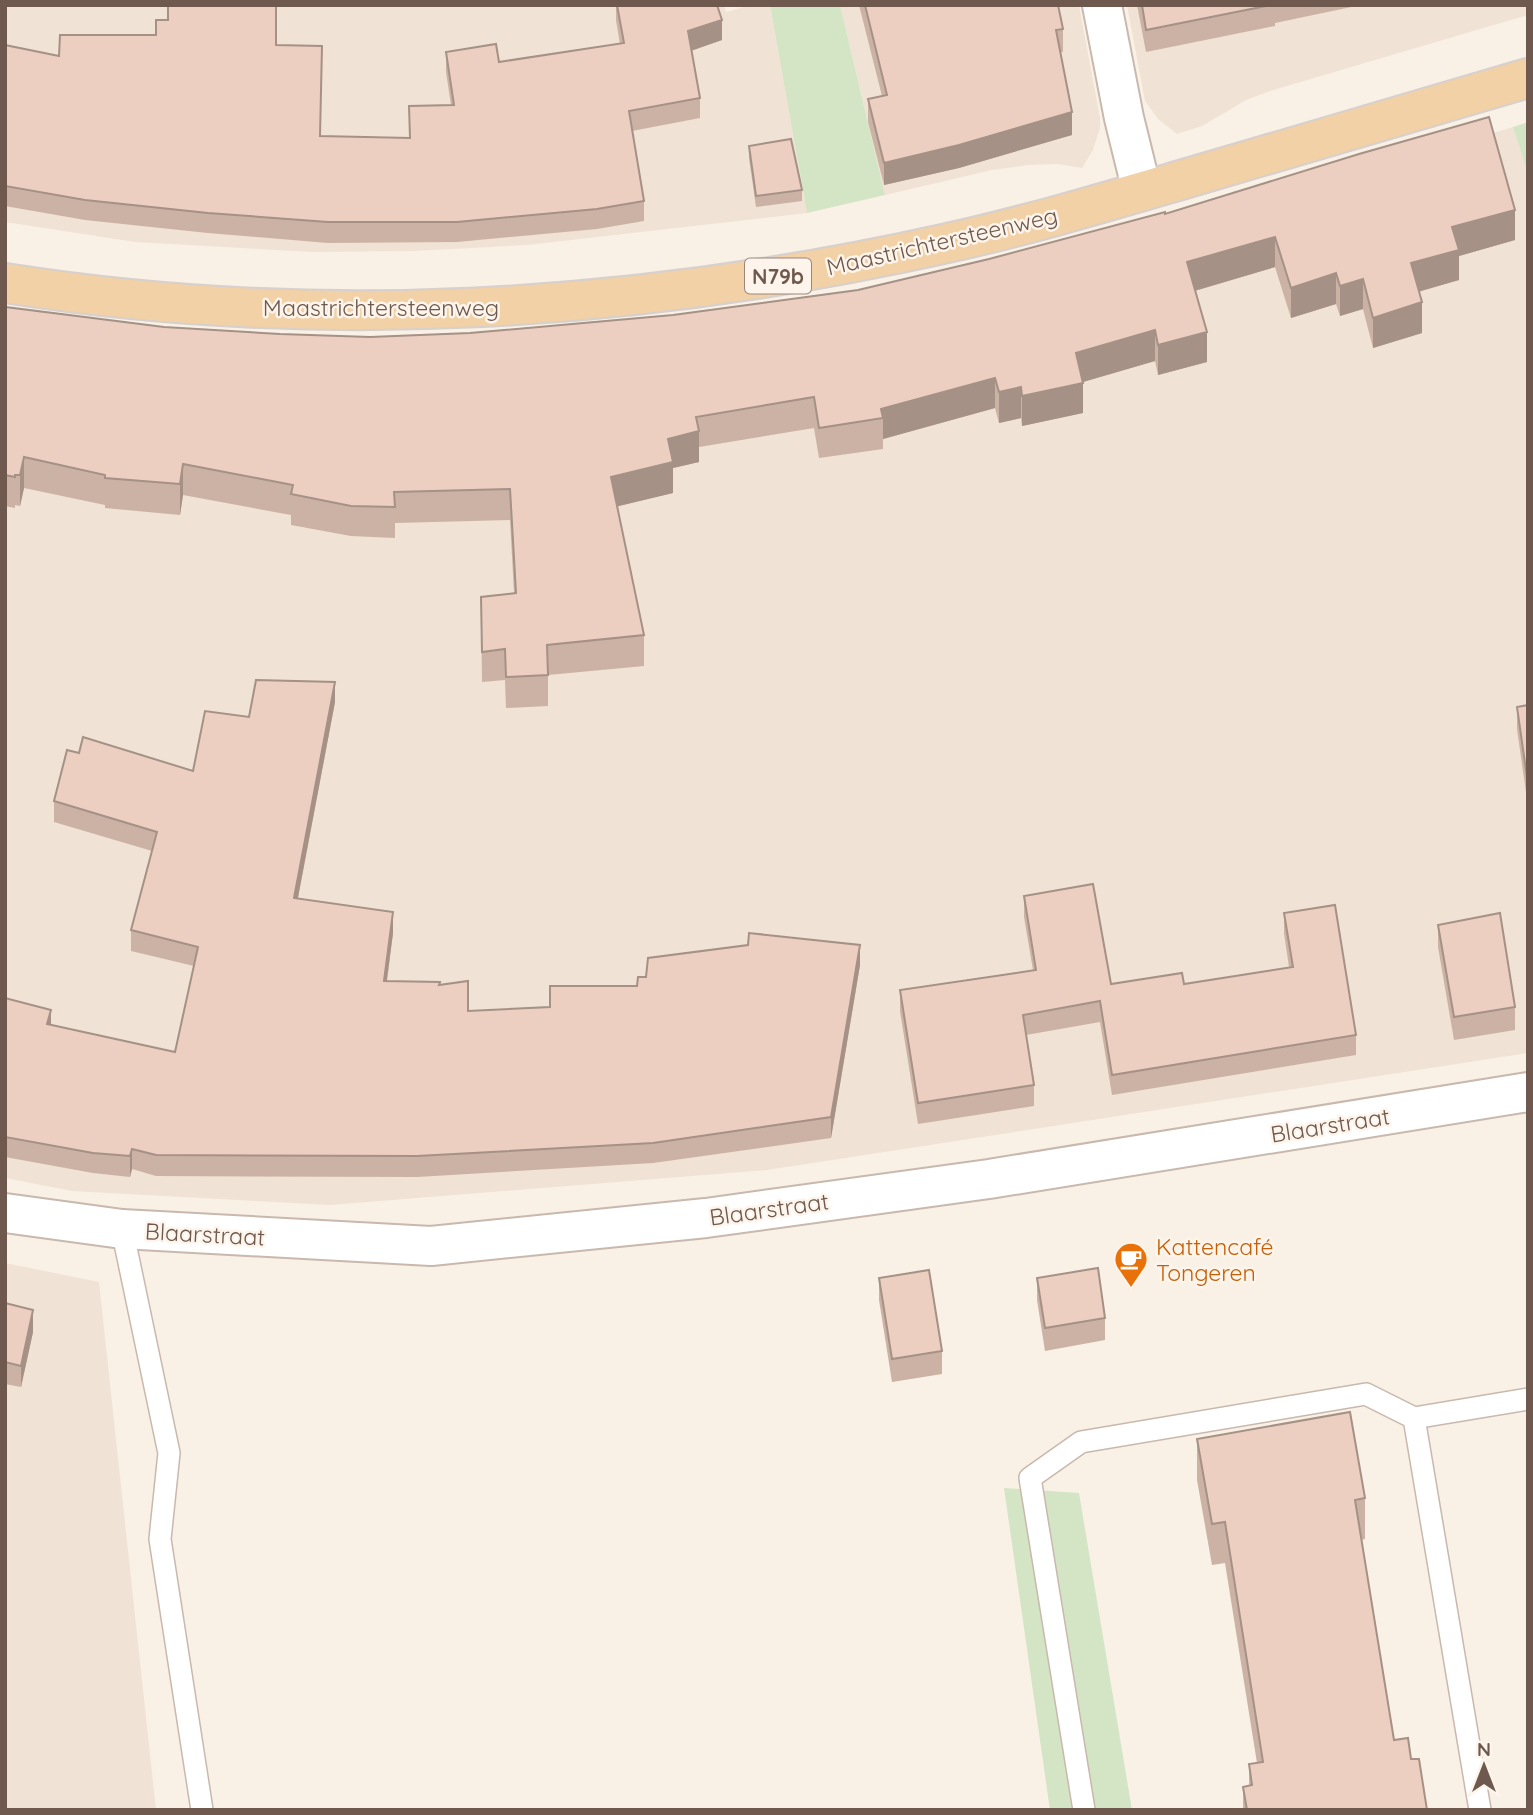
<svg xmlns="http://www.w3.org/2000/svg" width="1533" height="1815" font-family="Quicksand,sans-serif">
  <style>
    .residential { fill: #f0e2d4 }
    .green { fill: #d4e5c5 }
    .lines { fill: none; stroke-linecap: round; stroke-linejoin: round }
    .service-casing { stroke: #c9b8ad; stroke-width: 24 }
    .minor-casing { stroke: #c9b8ad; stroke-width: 42 }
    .primary-casing { stroke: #d7d0cd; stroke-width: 42 }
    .service { stroke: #fff; stroke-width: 21 }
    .minor { stroke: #fff; stroke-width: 38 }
    .primary { stroke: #f1d1a5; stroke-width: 38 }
    .wall { fill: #cbb2a5 }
    .shaded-wall { fill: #a59186 }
    .building { fill: #eccfc0; stroke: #a59186; stroke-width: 2 }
    .labels { text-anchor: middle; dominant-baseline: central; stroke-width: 5; stroke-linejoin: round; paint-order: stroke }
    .shield { fill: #fdf5eb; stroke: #9a877c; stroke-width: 2 }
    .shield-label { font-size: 21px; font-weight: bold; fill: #6f584d }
    .street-label { font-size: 23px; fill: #6f584d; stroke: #fdf5eb }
    .food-label { font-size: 23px; fill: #c56008; stroke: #fdf5eb; text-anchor: start }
  </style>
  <rect width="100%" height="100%" fill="#f9f1e5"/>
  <g class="residential">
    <polygon points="5,5 724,5 726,12 751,5 770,5 807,213 527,245 413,251 313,252 135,242 5,222"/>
    <polygon points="840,5 1079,5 1100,118 1100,128 1093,150 1082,168 1058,164 1028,165 992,170 885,195"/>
    <polygon points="1127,5 1528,5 1528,15 1270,91 1246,100 1202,126 1177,134 1158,119 1145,101"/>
    <polygon points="1513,127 1528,174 1528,1053 767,1170 330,1205 72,1191 5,1178 5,326 73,338 649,340 1248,207"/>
    <polygon points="5,1263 99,1282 156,1810 5,1810"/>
  </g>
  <g class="green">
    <polygon points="770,5 840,5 885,195 807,213"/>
    <polygon points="1528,122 1528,174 1513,127"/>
    <polygon points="1004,1488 1079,1493 1132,1810 1050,1810"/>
  </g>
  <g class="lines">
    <defs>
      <g id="service">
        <polyline points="122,1229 169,1453 160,1539 202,1810"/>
        <polyline points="1414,1418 1480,1810"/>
        <polyline points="1084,1810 1030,1478 1081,1442 1366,1394 1414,1418 1528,1399"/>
      </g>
      <g id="minor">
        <polyline points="1102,5 1124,118 1142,191"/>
        <polyline points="5,1213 122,1229 431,1246 706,1218 989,1179 1528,1092"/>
      </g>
      <path id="primary" d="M5 283C317 332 636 312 943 244 1026 226 1109 201 1191 177 1303 144 1415 111 1528 78"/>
    </defs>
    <use href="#service" class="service-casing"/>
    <use href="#minor" class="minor-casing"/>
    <use href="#primary" class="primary-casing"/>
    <use href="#service" class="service"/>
    <use href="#minor" class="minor"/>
    <use href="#primary" class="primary"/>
  </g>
  <g class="wall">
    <polygon points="616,5 717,5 722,40 692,50 700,98 700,118 632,131 644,201 644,221 597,229 457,242 328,243 208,233 85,220 5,206 5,45 59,56 276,45 321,136 409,138 409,106 451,105 446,72 446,52 499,62 620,44 616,20"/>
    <polygon points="859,5 1058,5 1063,29 1063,52 1060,52 1072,135 959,168 884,185 868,122 868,99 882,96"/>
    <polygon points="1137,5 1361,5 1275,23 1275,26 1146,52"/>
    <polygon points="749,146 802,190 802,201 756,207 749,158"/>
    <polygon points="1165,214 1515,240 1459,256 1459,280 1419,291 1422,333 1373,348 1363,309 1340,316 1336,304 1291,318 1275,267 1195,291 1207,362 1158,375 1155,361 1083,382 1083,413 1022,426 1021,418 999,423 995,408 883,439 883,449 819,458 814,428 699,447 699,462 673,468 673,493 617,506 644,635 644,666 548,675 548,706 506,708 505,680 482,682 481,597 514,593 510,520 395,523 395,538 351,536 291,525 291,515 183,495 180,515 105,508 105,505 24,488 20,506 15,505 15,508 5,506 5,307 164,327 280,334 370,337 470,333 673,315 858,290 989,259"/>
    <polygon points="335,702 298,898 393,933 387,981 440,985 468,1011 550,1007 637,986 860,965 831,1138 653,1163 417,1177 156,1176 132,1169 130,1177 93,1173 5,1157 5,998 51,1025 175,1052 194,966 131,951 131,930 152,851 54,822 54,801 79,753 193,771 249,717"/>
    <polygon points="1528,705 1528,799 1527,799 1517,729 1517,707"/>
    <polygon points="1024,896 1111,984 1184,984 1289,967 1284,933 1284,913 1356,1035 1356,1055 1112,1095 1100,1022 1026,1035 1034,1085 1034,1106 918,1124 900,1011 900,990 1033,970 1024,917"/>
    <polygon points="1438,925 1515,1007 1515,1030 1454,1040 1438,947"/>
    <polygon points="879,1278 942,1351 942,1374 892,1382 879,1300"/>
    <polygon points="1037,1278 1105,1318 1105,1340 1045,1351 1037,1300"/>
    <polygon points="5,1303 33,1332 21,1387 5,1384"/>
    <polygon points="1197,1439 1365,1498 1365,1539 1361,1540 1394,1740 1411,1759 1427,1810 1243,1810 1243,1787 1249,1786 1249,1764 1257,1763 1225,1563 1212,1565 1197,1480"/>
  </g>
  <g class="shaded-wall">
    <polygon points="722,20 722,40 688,52 688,31"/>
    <polygon points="1072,112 1072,135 959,168 884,185 884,163"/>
    <polygon points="1515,210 1515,240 1459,256 1459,280 1411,294 1411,263 1452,227"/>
    <polygon points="1275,237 1275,267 1187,293 1187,262"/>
    <polygon points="1336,273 1336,304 1291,318 1291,288"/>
    <polygon points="1363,279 1363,309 1340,316 1340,286"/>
    <polygon points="1422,302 1422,333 1373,348 1373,318"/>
    <polygon points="1155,330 1155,361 1076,384 1076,353"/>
    <polygon points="1207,332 1207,362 1158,375 1158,345"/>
    <polygon points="995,378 995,408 883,439 883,418 881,409"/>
    <polygon points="1083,383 1083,413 1022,426 1022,396"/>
    <polygon points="1021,387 1021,418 999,423 999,392"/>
    <polygon points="699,431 699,462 673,468 673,493 611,508 611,477 668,439"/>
    <polygon points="24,457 24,488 20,506 20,475"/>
    <polygon points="183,464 183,495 180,515 180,484"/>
    <polygon points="335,682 335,702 294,918 294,898"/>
    <polygon points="393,912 393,933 384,1001 384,981"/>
    <polygon points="860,945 860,965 831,1138 831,1117"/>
    <polygon points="51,1010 51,1030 47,1024"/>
    <polygon points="132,1149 132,1169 130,1177 130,1156"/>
    <polygon points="33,1310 33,1332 21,1387 21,1366"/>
  </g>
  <g class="building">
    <polygon points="168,5 276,5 276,45 322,46 320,136 410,138 409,106 454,105 446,52 496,44 499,62 624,43 617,5 717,5 722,20 688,31 700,98 629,111 644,201 597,209 457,222 328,222 208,213 85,200 5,186 5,45 59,56 60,35 156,35 156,20 168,20"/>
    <polygon points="865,5 1058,5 1063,29 1056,30 1072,112 959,145 884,163 868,99 887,95"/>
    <polygon points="1142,5 1271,5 1146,30"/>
    <polygon points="1489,117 1515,210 1452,227 1459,250 1411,263 1422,302 1373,318 1363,279 1340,286 1336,273 1291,288 1275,237 1187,262 1207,332 1158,345 1155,330 1076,353 1083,383 1022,396 1021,387 999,392 995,378 881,409 883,418 819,428 814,397 696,417 699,431 668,439 673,462 611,477 644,635 547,645 548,675 506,677 505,649 482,652 481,597 516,593 510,489 394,492 395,507 351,506 291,494 293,485 183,464 180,484 105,478 105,475 24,457 20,475 15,475 15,477 5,475 5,307 164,327 280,334 370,337 470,333 673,315 858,290 989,259 1165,212 1165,214 1359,154"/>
    <polygon points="791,139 802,190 756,196 749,146"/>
    <polygon points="256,680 335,682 294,898 393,912 384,981 440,982 439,985 468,981 468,1011 550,1007 550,986 637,986 638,977 646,977 648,958 748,945 749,933 860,945 831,1117 653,1143 417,1156 156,1155 132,1149 130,1156 93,1153 5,1137 5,998 51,1010 47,1024 175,1052 198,947 131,930 157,832 54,801 67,750 79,753 83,737 193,771 205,711 249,717"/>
    <polygon points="1528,705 1528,777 1527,777 1517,707"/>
    <polygon points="1093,884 1111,984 1182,973 1184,984 1293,967 1284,913 1335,905 1356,1035 1112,1075 1100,1001 1023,1015 1034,1085 918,1103 900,990 1036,970 1024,896"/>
    <polygon points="1500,913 1515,1007 1454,1017 1438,925"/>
    <polygon points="1098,1268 1105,1318 1045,1328 1037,1278"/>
    <polygon points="929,1270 942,1351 892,1359 879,1278"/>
    <polygon points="5,1303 33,1310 21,1366 5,1362"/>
    <polygon points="1350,1412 1365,1498 1355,1500 1394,1740 1408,1738 1411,1759 1419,1759 1427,1810 1247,1810 1243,1787 1252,1785 1249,1764 1263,1762 1225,1522 1212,1524 1197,1439"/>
  </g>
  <defs>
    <symbol id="cafe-pin" viewBox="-11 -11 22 30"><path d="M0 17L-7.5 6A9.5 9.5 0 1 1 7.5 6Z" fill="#e8710a" stroke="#fdf5eb"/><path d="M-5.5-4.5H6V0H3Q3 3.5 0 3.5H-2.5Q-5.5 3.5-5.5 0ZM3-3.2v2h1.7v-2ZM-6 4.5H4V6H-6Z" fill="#fff"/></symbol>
  </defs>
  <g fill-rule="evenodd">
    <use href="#cafe-pin" x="1112" y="1240" width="38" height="52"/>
  </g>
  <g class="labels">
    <rect class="shield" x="745" y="258.5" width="66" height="35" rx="5"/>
    <g class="shield-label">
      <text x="778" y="276">N79b</text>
    </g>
    <g class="street-label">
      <text transform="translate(942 241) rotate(-13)">Maastrichtersteenweg</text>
      <text x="381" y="307">Maastrichtersteenweg</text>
      <text transform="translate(1330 1125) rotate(-9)">Blaarstraat</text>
      <text transform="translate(769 1209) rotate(-8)">Blaarstraat</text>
      <text transform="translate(205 1234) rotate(3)">Blaarstraat</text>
    </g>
    <g class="food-label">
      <text x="1156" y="1246">Kattencafé<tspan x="1156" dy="26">Tongeren</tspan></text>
    </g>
  </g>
  <rect width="1533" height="1815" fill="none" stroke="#6f584d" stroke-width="14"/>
  <g transform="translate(1484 1766)" stroke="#fdf5eb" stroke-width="5" paint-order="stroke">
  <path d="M0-5L12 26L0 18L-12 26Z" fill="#6f584d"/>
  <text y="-10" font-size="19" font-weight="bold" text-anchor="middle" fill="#6f584d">N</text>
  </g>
</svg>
